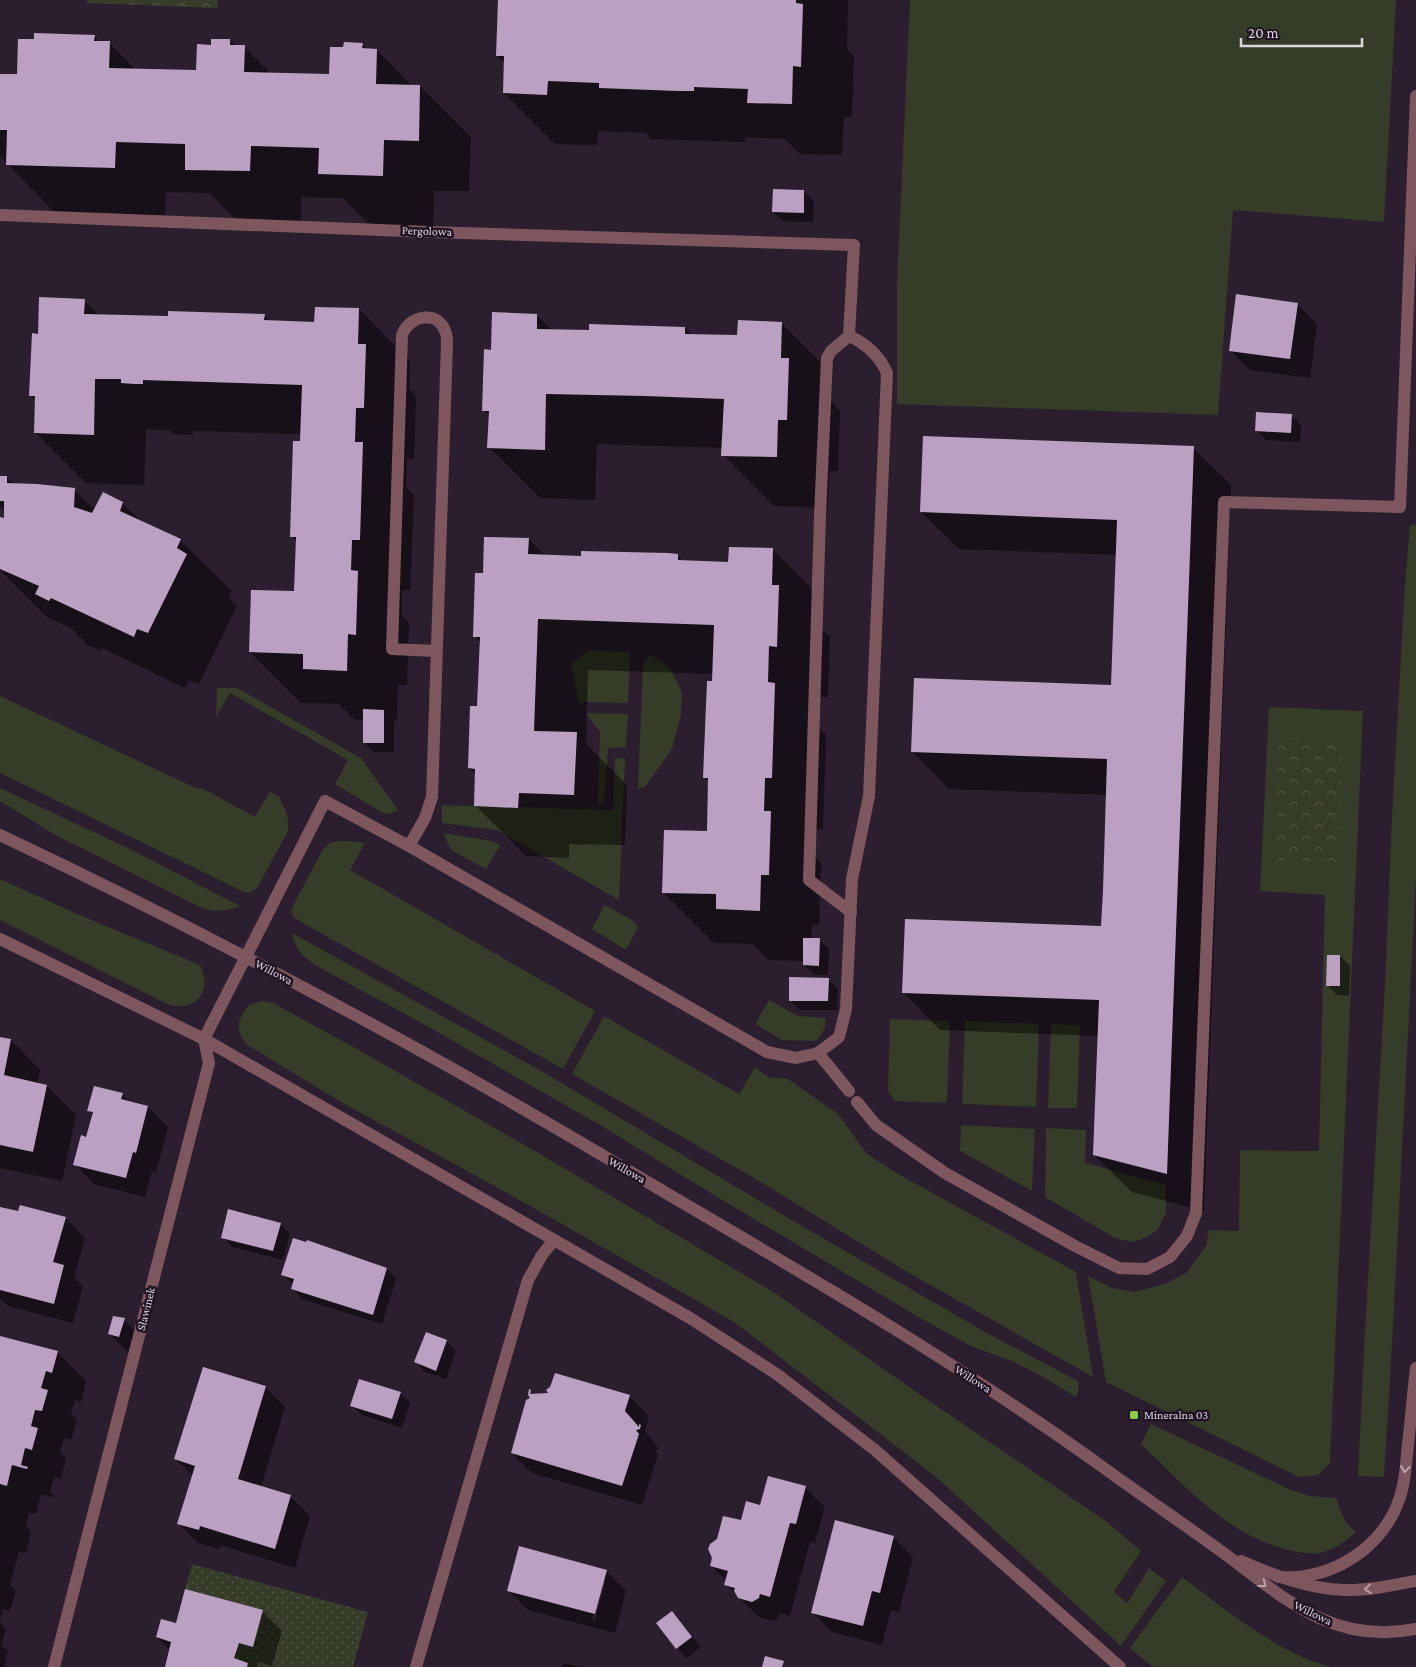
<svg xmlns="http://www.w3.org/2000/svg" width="1416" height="1667" font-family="'Crimson Pro',serif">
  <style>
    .grass { fill: #353c28 }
    .park { fill: url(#park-crowns) }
    .garden { fill: url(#garden-dots) }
    .shadow { fill: #0007; fill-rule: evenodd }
    .building { fill: #bba1c1 }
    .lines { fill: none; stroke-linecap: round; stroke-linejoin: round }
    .minor { stroke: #7d575d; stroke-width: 12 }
    .oneway { stroke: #b7a3ac }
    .poi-dot { fill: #8ace48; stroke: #211424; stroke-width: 2 }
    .labels { text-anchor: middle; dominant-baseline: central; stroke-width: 5; stroke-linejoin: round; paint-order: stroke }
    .street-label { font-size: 12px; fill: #ded5e0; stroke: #211424 }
    .poi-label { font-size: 12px; fill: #ded5e0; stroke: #211424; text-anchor: start }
  </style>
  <defs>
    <pattern id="park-crowns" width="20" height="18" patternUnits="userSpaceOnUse" patternTransform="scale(1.25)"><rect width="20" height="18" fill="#353c28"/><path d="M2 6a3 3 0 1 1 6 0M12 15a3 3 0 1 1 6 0" fill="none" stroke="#525747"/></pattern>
    <pattern id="garden-dots" width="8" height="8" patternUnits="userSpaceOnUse" patternTransform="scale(1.25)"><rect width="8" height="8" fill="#353c28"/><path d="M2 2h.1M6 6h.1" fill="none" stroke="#525747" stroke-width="1.8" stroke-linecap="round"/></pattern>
  </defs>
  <rect width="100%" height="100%" fill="#2b1e2e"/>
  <g class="grass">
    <polygon points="910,0 1396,0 1384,222 1233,210 1218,415 897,404 897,283"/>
    <polygon points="1410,525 1416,525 1416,879 1392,1345 1384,1477 1358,1476 1365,1331 1385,984 1392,816 1405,584"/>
    <polygon points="588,650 630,652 628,703 579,702 571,665"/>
    <polygon points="650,654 670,668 682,692 681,715 672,749 645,787 638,789 643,663"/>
    <polygon points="217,688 237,688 361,758 398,810 389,814 381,812 335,784 348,760 230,693 216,717"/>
    <polygon points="0,696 198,789 202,788 255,817 270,791 279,797 286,811 288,820 288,831 257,888 251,892 244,892 0,773"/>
    <polygon points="1269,707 1363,711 1330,1463 1318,1475 1299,1477 1106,1382 1088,1276 1112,1288 1135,1292 1165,1284 1186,1273 1206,1246 1209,1230 1239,1231 1240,1150 1319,1151 1325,895 1260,891"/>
    <polygon points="586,713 628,714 626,747 608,748 604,803 598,803 600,732"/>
    <polygon points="615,758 625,759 619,900 497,830 442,823 442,805 613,810"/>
    <path d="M0 788 128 848 240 906C227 911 213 913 200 907L57 836 0 801Z"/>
    <polygon points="443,833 492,841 500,845 486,869 451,850"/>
    <polygon points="340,841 349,841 365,843 350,870 595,1011 563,1069 294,918 291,911 294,904 323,849 330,843"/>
    <path d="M0 879 75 913 200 965C213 991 196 1013 167 1004L0 920Z"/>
    <polygon points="605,905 632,920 638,927 626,950 592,929"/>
    <path d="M292 933 543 1072 790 1219 985 1332 1078 1381V1392L1076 1397 1045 1378 1014 1362 971 1346 922 1319 722 1200 600 1125 418 1021 322 969C307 960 294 951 292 933Z"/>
    <polygon points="769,1000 798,1016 826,1018 825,1028 816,1041 782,1040 755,1024"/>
    <path d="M261 1001 273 1003 357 1049 535 1151 775 1293 925 1398 1107 1522 1141 1551 1114 1592 1127 1603 1149 1568 1166 1581 1121 1646 935 1476 734 1322 500 1189 341 1102 246 1044C235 1028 237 1022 248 1006Z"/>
    <polygon points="604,1016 739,1094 755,1067 768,1077 788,1079 838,1114 867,1154 898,1174 1076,1272 1093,1377 909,1273 759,1181 572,1074"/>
    <polygon points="890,1019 950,1021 947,1103 895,1101 888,1091"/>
    <polygon points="965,1021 1039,1024 1036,1107 962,1104"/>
    <polygon points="1051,1024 1080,1025 1077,1108 1048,1108"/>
    <polygon points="961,1125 1035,1129 1032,1191 960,1151"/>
    <polygon points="1046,1128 1086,1130 1085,1163 1166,1185 1166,1213 1158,1229 1149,1236 1133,1242 1115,1238 1045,1197"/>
    <path d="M1151 1424 1291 1490 1310 1496 1336 1498C1341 1512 1344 1523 1356 1532 1346 1541 1337 1548 1324 1552 1315 1555 1302 1553 1294 1551 1230 1539 1186 1487 1141 1444Z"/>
    <path d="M1182 1577C1227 1610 1278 1654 1332 1667H1153L1130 1648Z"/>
  </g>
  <g class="park">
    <polygon points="87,0 218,0 217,8 87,3"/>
    <polygon points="1278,737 1343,739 1339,862 1274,860"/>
  </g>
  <polygon class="garden" points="192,1564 368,1612 353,1667 247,1667 248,1662 234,1658 239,1643 253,1647 263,1610 185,1589"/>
  <g class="shadow">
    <polygon points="499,0 848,0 847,49 854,56 852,117 844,117 842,155 800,154 785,139 745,137 745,142 651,139 646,133 598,131 597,145 555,144 504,93 505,63 497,56"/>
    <polygon points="94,36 101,43 109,43 136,70 197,71 213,46 230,40 236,46 244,47 271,74 330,75 344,49 362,44 368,50 377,50 412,86 420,86 471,137 469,191 434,191 433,227 370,225 343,198 301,197 301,222 237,221 210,193 166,192 165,218 58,216 0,156 0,75 18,76"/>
    <polygon points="804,192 814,201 813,222 783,221 773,212"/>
    <polygon points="84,301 99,315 169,318 264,315 270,321 315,323 359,309 410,361 409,389 416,396 414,459 407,458 406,487 414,495 410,590 402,590 402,616 409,623 407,685 398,685 397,721 394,721 394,752 374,752 364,743 364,720 355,720 339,704 301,703 250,652 296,593 297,542 291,536 301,434 193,431 193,435 185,435 173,434 169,430 146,429 144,485 86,483 35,432 36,401 31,396 39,335"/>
    <polygon points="1297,304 1317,324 1310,378 1250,370 1230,350"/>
    <polygon points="536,315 552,330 591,331 685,328 692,335 738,337 781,323 832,374 831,402 840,411 838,471 829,471 828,508 774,506 723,455 723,448 597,444 595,500 540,498 489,447 490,416 483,410 492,351"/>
    <polygon points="1291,415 1301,425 1300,442 1266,440 1256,430"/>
    <polygon points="1193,448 1231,485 1204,1211 1132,1192 1094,1155 1099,1036 940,1030 903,992 1102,927 1107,795 949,789 912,751 1112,686 1117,555 959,549 921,512"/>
    <polygon points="0,477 6,477 14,484 74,490 95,510 122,503 142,522 180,540 232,591 229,598 237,606 199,684 189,680 185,688 102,648 100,651 88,645 71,628 47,617 0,570 0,519 5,519 5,511 0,506"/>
    <polygon points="529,539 546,556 582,558 677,555 683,561 729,563 772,549 823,600 822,630 830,637 828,697 820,697 819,728 826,735 823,829 815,829 814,856 821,863 819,925 812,925 811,940 819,940 829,949 828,975 814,975 804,965 804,961 768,960 753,944 714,943 663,892 708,833 709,782 704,777 714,674 588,670 586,744 627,785 625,845 569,844 569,858 526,856 475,805 476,775 469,768 479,707 481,643 474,636 484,574"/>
    <polygon points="1340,956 1350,966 1349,996 1337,995 1327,985"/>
    <polygon points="828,979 838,989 837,1010 800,1010 790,1000"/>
    <polygon points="0,1038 11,1040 40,1070 37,1084 47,1086 76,1115 62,1181 0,1168"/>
    <polygon points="122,1095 130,1102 148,1107 168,1127 156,1172 152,1171 145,1197 94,1184 75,1164 87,1138 94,1116 89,1111"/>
    <polygon points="0,1208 19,1213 65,1218 85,1238 74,1277 83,1286 73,1323 8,1306 0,1298"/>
    <polygon points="280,1224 290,1234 283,1260 232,1247 223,1237"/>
    <polygon points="293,1239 387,1269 396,1279 382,1324 302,1299 292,1289 294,1285 283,1275"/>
    <polygon points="124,1320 144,1339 129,1353 110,1334"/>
    <polygon points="426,1334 447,1341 456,1351 446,1379 425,1372 416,1362"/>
    <polygon points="0,1337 57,1352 86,1381 81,1402 75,1400 71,1414 77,1420 71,1440 64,1438 60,1452 66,1458 61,1479 54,1477 50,1491 56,1498 41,1494 36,1514 29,1513 26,1526 31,1532 26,1553 19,1551 10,1585 16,1590 10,1611 3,1609 0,1622"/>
    <polygon points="265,1387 285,1407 261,1487 290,1496 310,1516 295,1568 220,1545 219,1549 198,1543 178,1523 193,1476 175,1459"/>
    <polygon points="400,1393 410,1403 402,1428 362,1415 352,1405"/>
    <polygon points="549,1394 629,1396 649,1416 645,1431 659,1449 655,1450 658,1454 642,1505 532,1473 512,1453"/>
    <polygon points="805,1488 825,1507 815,1543 810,1542 790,1616 780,1613 778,1618 773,1621 759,1617 726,1585 727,1581 711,1566 741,1522 761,1506"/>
    <polygon points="893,1537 913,1557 899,1612 891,1610 882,1645 832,1632 813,1613"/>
    <path d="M606 1571 626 1591 615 1633 528 1610 508 1590ZM602 1582H605L595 1621 592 1620Z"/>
    <polygon points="262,1611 282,1631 272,1666 258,1662 257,1667 166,1667 170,1650 157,1637 177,1625"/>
    <polygon points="672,1613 701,1647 687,1658 677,1648"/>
    <polygon points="0,1623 6,1629 1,1645 8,1651 4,1667 0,1667"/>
    <polygon points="563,1663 580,1667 562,1667"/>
  </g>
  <g class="building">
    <polygon points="498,0 796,0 796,3 803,4 801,67 793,66 792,104 747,103 748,89 694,87 694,91 678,91 599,88 599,83 548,81 547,95 503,93 504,56 496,56"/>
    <polygon points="34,33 95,35 94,41 110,41 109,68 196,70 197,44 211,45 211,39 230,39 230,45 245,45 244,72 329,74 330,47 343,47 344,42 363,43 362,48 377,49 376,84 420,85 419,141 384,140 383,176 318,174 319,148 251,146 250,171 185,170 185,144 116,142 115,168 6,165 7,130 0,130 0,74 17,74 18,39 34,39"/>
    <polygon points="773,189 804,190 804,213 772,212"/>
    <polygon points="1236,294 1298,303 1290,359 1229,351"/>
    <polygon points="39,297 85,299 84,314 168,316 168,311 265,314 264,320 314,322 315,307 359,308 358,344 366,344 364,408 356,408 355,442 363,442 360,540 352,540 351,570 358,571 356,635 348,634 347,671 303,669 303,654 249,652 251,590 294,591 296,537 290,537 293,441 300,441 302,385 143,380 143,384 134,384 121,383 121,379 95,379 94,435 34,433 35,396 29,396 32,333 38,334"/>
    <polygon points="492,312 537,314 537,329 589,330 589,324 685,327 685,334 737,335 738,320 782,322 781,358 789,358 787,420 778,420 777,457 721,456 724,399 645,396 546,394 545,450 487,448 489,411 482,411 484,349 491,350"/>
    <polygon points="1256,412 1292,414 1291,433 1255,431"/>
    <polygon points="923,436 1194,446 1167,1174 1093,1155 1099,1000 902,993 905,919 1101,926 1103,890 1107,759 911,752 914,678 1111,685 1117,520 920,512"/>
    <polygon points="0,476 7,476 7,483 37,484 75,488 74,507 92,513 103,492 123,502 120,511 181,539 177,548 187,554 148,633 137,629 134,637 51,598 49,601 35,594 39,586 0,569 0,517 4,518 4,501 0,501"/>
    <polygon points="484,537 529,538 528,554 581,556 581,551 668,553 678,554 678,560 728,562 729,547 773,548 772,585 779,585 777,647 769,646 768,682 775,683 772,778 765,778 764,811 771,811 769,875 761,875 760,911 716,909 716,894 662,893 664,830 707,831 708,778 703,778 707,681 712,681 714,625 538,619 534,731 577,732 574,795 519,793 518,808 474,806 475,769 468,768 470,706 477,706 480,637 473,637 475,573 483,573"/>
    <polygon points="363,709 384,710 384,743 363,743"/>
    <polygon points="803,938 820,938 819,966 803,965"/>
    <polygon points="1327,955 1340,955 1340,986 1326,986"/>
    <polygon points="789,977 829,978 828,1001 789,1001"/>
    <polygon points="0,1037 11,1039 4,1075 47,1085 33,1152 0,1145"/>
    <polygon points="94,1086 123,1093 121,1099 148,1106 136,1153 133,1152 126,1178 73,1165 81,1135 86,1137 93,1112 87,1111"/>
    <polygon points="20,1205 66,1217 53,1262 64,1265 54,1304 0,1290 0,1207 18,1211"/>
    <polygon points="228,1209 281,1223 273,1251 221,1238"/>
    <polygon points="293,1238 306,1242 307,1240 387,1268 373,1315 291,1289 294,1279 281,1275"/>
    <polygon points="113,1316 125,1318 119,1337 108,1334"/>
    <polygon points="426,1332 447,1340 436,1371 414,1362"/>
    <polygon points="0,1336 58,1351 52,1373 46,1371 41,1388 48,1390 42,1411 35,1410 31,1426 38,1428 32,1450 25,1448 21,1465 28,1467 27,1469 12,1465 7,1486 0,1484"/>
    <polygon points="203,1367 266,1386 238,1479 291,1495 275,1549 200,1526 199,1530 177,1524 195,1466 174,1459"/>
    <polygon points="555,1373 630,1395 625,1411 639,1427 639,1424 641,1425 640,1429 636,1430 639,1434 622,1486 511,1453 526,1400 530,1398 528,1395 529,1389 531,1390 530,1394 548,1393 546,1390 550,1387"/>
    <polygon points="359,1379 401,1392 392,1419 350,1406"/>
    <polygon points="768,1476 806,1486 796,1524 790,1523 770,1597 760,1594 759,1598 752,1602 738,1598 734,1591 735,1588 724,1585 728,1571 710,1566 712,1558 708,1549 710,1544 717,1539 723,1516 741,1520 746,1501 760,1505"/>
    <polygon points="835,1520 894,1536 880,1593 872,1591 863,1626 811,1613"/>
    <polygon points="519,1546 607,1570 595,1614 507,1591"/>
    <polygon points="185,1589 263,1610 253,1647 239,1643 234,1658 248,1663 247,1667 165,1667 171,1642 156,1637 161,1619 176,1623"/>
    <polygon points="672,1611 692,1637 676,1649 656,1623"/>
    <polygon points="765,1656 784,1661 782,1667 762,1667"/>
  </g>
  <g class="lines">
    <g class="minor">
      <path d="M0 215 430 232 854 245 849 336C867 344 879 355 887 373L869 796 852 879 846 1009 839 1037 818 1053 796 1058 767 1052 409 846 325 801 204 1039 209 1063 54 1667"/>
      <polyline points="849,336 831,351 827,358 820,516 809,880 851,912"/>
      <path d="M0 835C131 897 260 963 388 1033 482 1084 574 1138 666 1193 815 1280 964 1367 1104 1468 1144 1497 1185 1525 1225 1554 1286 1600 1334 1645 1416 1629"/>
      <path d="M409 846 425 818 432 797 447 343C447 339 447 334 445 331 438 310 409 315 402 335L392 649 436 651"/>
      <polyline points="0,939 204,1039 690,1318 778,1375 875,1450 1120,1667"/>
      <polyline points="818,1053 849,1091"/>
      <polyline points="857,1102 876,1125 945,1173 1075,1246 1119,1268 1147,1269 1170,1257 1187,1236 1196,1213 1224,502 1400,507 1416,96"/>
      <path d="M1241 1561C1273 1575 1308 1589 1344 1590 1368 1591 1392 1585 1416 1581"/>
      <path d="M1278 1577C1287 1577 1296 1578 1305 1576 1348 1569 1386 1540 1400 1497 1406 1480 1406 1462 1408 1444 1411 1419 1413 1393 1416 1368"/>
      <polyline points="416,1667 528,1280 542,1255 554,1240"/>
    </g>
  </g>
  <defs><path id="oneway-chevron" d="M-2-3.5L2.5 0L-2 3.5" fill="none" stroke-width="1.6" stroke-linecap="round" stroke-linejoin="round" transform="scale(1.25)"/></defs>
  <g class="oneway">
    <use href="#oneway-chevron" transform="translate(1405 1469) rotate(96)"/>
    <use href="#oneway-chevron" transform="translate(1263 1584) rotate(38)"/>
    <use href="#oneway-chevron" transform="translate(1368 1589) rotate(173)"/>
  </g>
  <rect class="poi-dot" x="1129" y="1410" width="10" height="10" rx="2.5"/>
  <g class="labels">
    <g class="street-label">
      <text transform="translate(427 231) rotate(2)">Pergolowa</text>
      <text transform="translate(274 972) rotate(28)">Willowa</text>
      <text transform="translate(627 1170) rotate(30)">Willowa</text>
      <text transform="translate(146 1309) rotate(-76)">Sławinek</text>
      <text transform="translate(973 1379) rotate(33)">Willowa</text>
      <text transform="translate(1313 1613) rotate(26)">Willowa</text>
    </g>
    <g class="poi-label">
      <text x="1144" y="1415">Mineralna 03</text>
    </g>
  </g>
  <path d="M1241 38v8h121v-8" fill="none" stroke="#ded5e0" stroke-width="2.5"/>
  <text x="1248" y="38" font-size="15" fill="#ded5e0" stroke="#211424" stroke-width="4" paint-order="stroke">20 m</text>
</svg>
